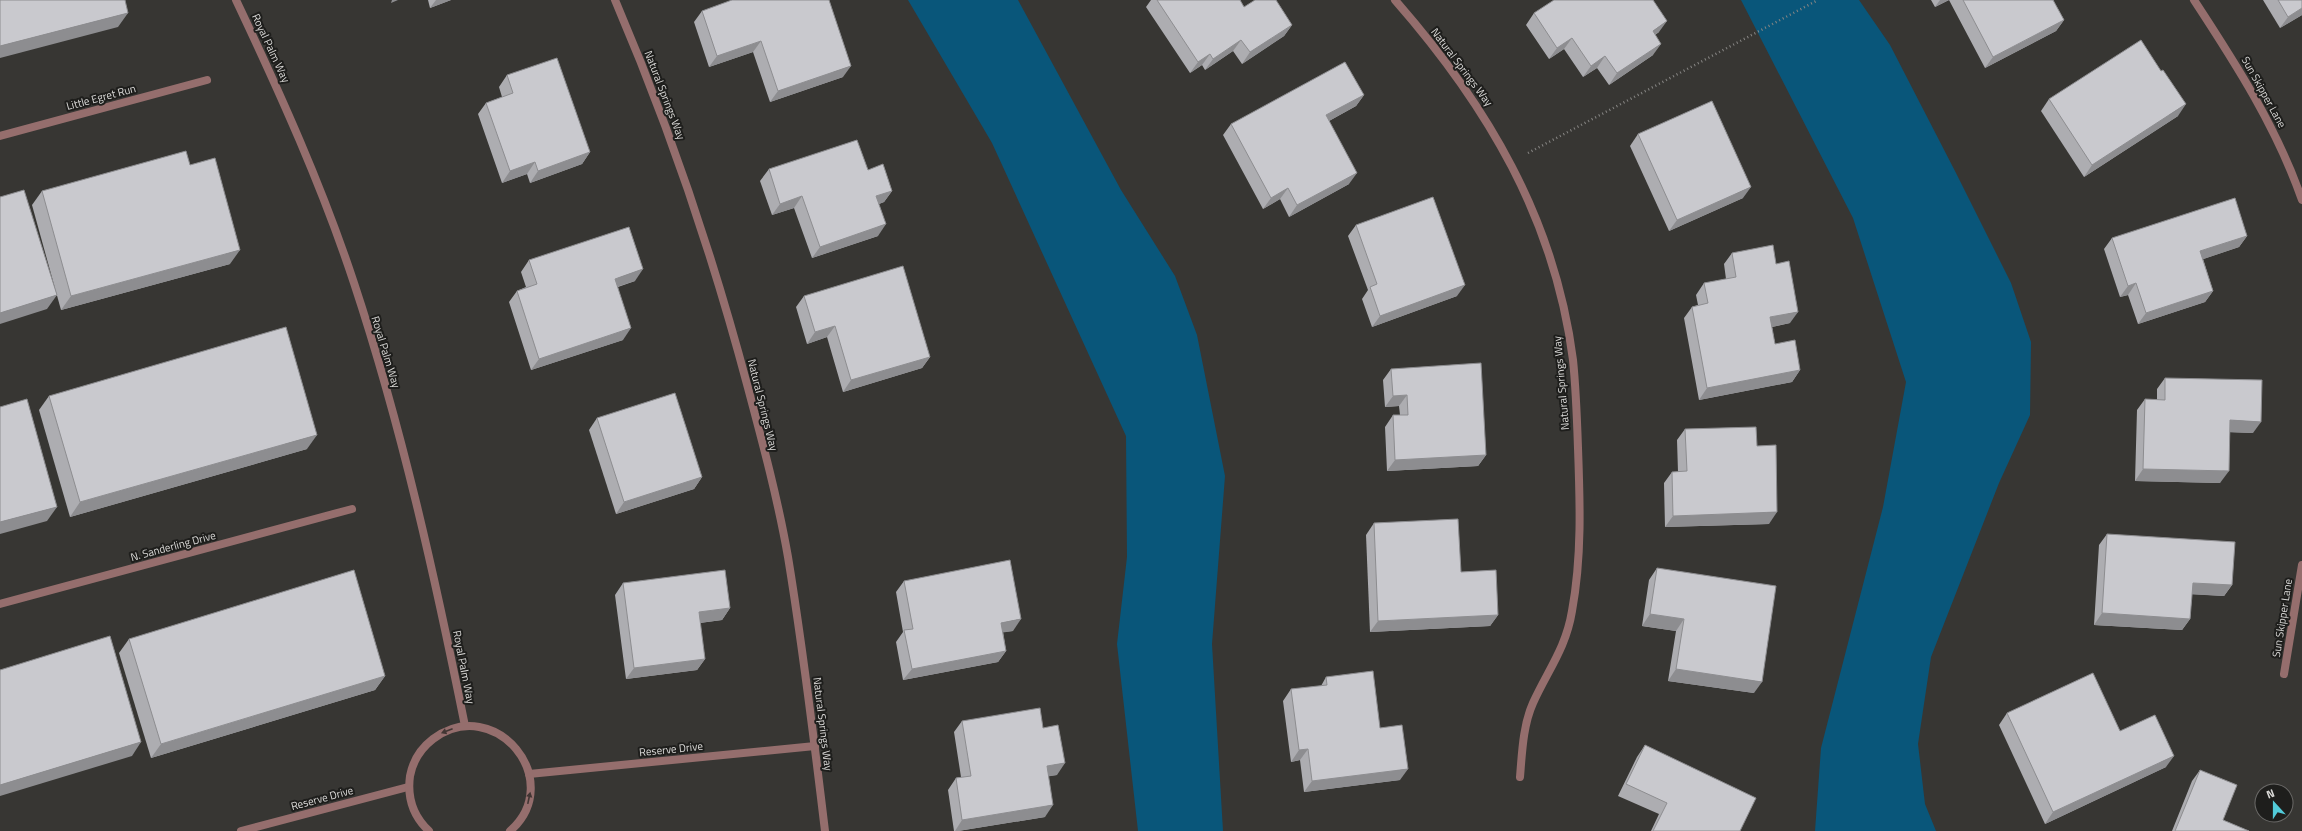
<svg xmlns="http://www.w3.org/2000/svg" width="2302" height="831" font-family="'Titillium Web',sans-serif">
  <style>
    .water { fill: #09567a }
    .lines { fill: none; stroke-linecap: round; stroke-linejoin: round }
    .path { stroke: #878684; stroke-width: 2.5; stroke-dasharray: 1 3; stroke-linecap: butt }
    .street { stroke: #956e6d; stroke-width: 8 }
    .wall { fill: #adadb1 }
    .shaded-wall { fill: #8d8d90 }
    .building { fill: #c9c9ce; stroke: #8d8d90 }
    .oneway { fill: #423634 }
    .labels { text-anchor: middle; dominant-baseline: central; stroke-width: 4; stroke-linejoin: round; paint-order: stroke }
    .street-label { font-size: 11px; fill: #dbdad8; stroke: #1e1e1c }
  </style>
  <rect width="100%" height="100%" fill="#373633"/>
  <g class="water">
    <polygon points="908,0 1018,0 1121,190 1175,276 1197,335 1225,476 1212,644 1223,831 1138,831 1117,644 1127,557 1126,436 992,143"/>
    <polygon points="1741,0 1859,0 1890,45 1956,173 2011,283 2031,342 2030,415 1999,483 1931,657 1918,744 1925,804 1936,831 1815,831 1821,748 1883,507 1906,382 1853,218"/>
  </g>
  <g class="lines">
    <polyline class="path" points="1528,153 1818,0"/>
    <g class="street">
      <path d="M236 0C280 93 322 186 354 283 402 428 435 577 465 726"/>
      <path d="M615 0C669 126 713 256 748 388 763 444 778 500 788 557 803 648 814 739 825 831"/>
      <path d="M1395 0C1487 105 1555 219 1573 360 1576 389 1577 418 1578 448 1580 502 1582 557 1572 611 1566 648 1548 670 1533 703 1523 725 1522 753 1520 777"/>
      <path d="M2194 0C2236 64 2277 128 2302 200"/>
      <polyline points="0,136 207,80"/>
      <polyline points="0,604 352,509"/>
      <polyline points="2284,674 2302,565"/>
      <polyline points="529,774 815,746"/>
      <polyline points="241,831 408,787"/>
      <path d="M429 831C413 816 407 798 410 776 413 760 420 749 433 739 495 693 567 781 510 831"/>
    </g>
  </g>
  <g class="wall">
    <polygon points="428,0 451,0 430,8"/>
    <polygon points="1151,0 1240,0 1244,7 1292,25 1284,36 1242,64 1233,51 1205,70 1202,65 1190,73 1146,7"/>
    <polygon points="1931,0 2053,0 2064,20 2056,31 1985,68 1949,0 1935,7"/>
    <polygon points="2263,0 2302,0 2302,15 2280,28"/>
    <polygon points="702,11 843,77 770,102 753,52 709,67 694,22"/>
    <polygon points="1534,13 1659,32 1655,35 1653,55 1609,85 1597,68 1583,77 1564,49 1549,59 1526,25"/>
    <polygon points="507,75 590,152 582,164 530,183 527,174 502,183 478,114 486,103 502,97 499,87"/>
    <polygon points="1364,95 1356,106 1329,121 1349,184 1289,217 1280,199 1263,209 1223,135 1231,124"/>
    <polygon points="2049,99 2178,116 2084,177 2041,111"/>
    <polygon points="1638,134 1743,198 1669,231 1630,146"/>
    <polygon points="190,165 230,264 61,310 32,205 42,191"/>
    <polygon points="769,169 868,170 892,191 884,202 879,204 878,236 812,258 794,208 772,215 760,181"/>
    <polygon points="1356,225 1457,296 1372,327 1362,299 1368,290 1348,236"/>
    <polygon points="2247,236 2239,247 2203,259 2213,291 2205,302 2138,324 2128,295 2120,297 2104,249 2112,238"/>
    <polygon points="1732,253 1776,264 1790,323 1772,327 1775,344 1800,370 1792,382 1699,400 1684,318 1692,307 1698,305 1696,295 1704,283 1726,279 1724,264"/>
    <polygon points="529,260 635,281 618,287 623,340 531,370 509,302 517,291 526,287 521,272"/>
    <polygon points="804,296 930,357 922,368 843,392 827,337 807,344 796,307"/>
    <polygon points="1391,369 1486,455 1478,466 1387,471 1385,427 1393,415 1400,415 1399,406 1385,407 1383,380"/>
    <polygon points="2165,378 2253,433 2230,432 2220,483 2135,481 2137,410 2145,399 2157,400 2157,389"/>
    <polygon points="49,396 307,449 70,517 39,410"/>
    <polygon points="597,418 702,477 694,489 616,514 589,430"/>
    <polygon points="1685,429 1757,446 1769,524 1665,527 1664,483 1672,472 1678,472 1677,440"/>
    <polygon points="1374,523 1461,572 1498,615 1490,626 1370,632 1366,535"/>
    <polygon points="2107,534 2232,585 2224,596 2192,594 2190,619 2182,630 2094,625 2099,545"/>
    <polygon points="1657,568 1754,693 1668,681 1676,631 1642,626 1649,580"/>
    <polygon points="904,581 1013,631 1003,632 1006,651 998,662 903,680 896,642 903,632 896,592"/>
    <polygon points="623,583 730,608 722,620 700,623 705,659 697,670 626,679 615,595"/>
    <polygon points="129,639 385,676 375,690 151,758 119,653"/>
    <polygon points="1326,677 1380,728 1400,780 1304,792 1300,760 1291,762 1283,701 1291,689 1321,686"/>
    <polygon points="2007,713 2120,731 2166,767 2045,824 1999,725"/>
    <polygon points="962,721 1043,728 1057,775 1048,776 1045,817 958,831 954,831 948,790 956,778 961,777 954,732"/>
    <polygon points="1645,745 1740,831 1651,831 1659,814 1618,796 1637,757"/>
    <polygon points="2200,770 2223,820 2249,831 2172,831 2192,781"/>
  </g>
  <g class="shaded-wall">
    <polygon points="392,0 398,0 391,3"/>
    <polygon points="436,0 451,0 430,8"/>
    <polygon points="1940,0 1949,0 1935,7"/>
    <polygon points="2302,8 2302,15 2280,28 2288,17"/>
    <polygon points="128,13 118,27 0,58 0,46"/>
    <polygon points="2064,20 2056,31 1985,68 1993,57"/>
    <polygon points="1667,21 1659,32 1645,42 1653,31"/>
    <polygon points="1292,25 1284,36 1242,64 1250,52"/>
    <polygon points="1572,38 1564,49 1549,59 1557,48"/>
    <polygon points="1241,40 1233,51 1205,70 1213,59"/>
    <polygon points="761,41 753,52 709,67 717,56"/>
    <polygon points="1661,44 1653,55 1609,85 1617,73"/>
    <polygon points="1210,54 1202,65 1190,73 1198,62"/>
    <polygon points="1605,56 1597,68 1583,77 1591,66"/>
    <polygon points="851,66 843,77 770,102 778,91"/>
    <polygon points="1364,95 1356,106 1318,127 1326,115"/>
    <polygon points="2186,104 2178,116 2084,177 2092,165"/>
    <polygon points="590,152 582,164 530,183 538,171"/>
    <polygon points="535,162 527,174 502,183 510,171"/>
    <polygon points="1357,173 1349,184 1289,217 1297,205"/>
    <polygon points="1751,187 1743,198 1669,231 1677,220"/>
    <polygon points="1288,188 1280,199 1263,209 1271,198"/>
    <polygon points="892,191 884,202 868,208 876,196"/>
    <polygon points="802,196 794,208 772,215 780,204"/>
    <polygon points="886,224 878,236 812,258 820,247"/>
    <polygon points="2247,236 2239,247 2192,263 2200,251"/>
    <polygon points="240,250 230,264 61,310 71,296"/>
    <polygon points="643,269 635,281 607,290 615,279"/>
    <polygon points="2136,283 2128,295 2120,297 2128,286"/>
    <polygon points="1465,285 1457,296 1372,327 1380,316"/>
    <polygon points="2213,291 2205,302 2138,324 2146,313"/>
    <polygon points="57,295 47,309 0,324 0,313"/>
    <polygon points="1798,312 1790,323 1762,329 1770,317"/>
    <polygon points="835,326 827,337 807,344 815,332"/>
    <polygon points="631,328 623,340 531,370 539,359"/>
    <polygon points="930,357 922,368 843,392 851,380"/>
    <polygon points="1800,370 1792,382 1699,400 1707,388"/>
    <polygon points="1407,395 1399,406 1385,407 1393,396"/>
    <polygon points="2230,420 2261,422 2253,433 2222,432"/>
    <polygon points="317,435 307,449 70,517 80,502"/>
    <polygon points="1486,455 1478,466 1387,471 1395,460"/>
    <polygon points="2143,469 2229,471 2220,483 2135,481"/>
    <polygon points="702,477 694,489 616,514 624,502"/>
    <polygon points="57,507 47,521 0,534 0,522"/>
    <polygon points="1777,512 1769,524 1665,527 1673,516"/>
    <polygon points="2193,583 2232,585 2224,596 2185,594"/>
    <polygon points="730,608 722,620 691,624 699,612"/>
    <polygon points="2102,613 2190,619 2182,630 2094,625"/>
    <polygon points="1650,614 1684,619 1676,631 1642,626"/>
    <polygon points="1498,615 1490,626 1370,632 1378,621"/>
    <polygon points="1021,619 1013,631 993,634 1001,623"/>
    <polygon points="1006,651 998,662 903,680 912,669"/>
    <polygon points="705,659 697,670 626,679 634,668"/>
    <polygon points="1676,669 1762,682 1754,693 1668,681"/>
    <polygon points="385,676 375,690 151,758 161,744"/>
    <polygon points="141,742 132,756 0,796 0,785"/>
    <polygon points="1308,749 1300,760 1291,762 1299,750"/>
    <polygon points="2174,756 2166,767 2045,824 2053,812"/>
    <polygon points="1065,763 1057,775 1039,778 1047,766"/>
    <polygon points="1408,769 1400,780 1304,792 1312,781"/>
    <polygon points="1053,805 1045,817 958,831 955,831 962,820"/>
  </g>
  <g class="building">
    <polygon points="0,0 125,0 128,13 0,46"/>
    <polygon points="732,0 829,0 851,66 778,91 761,41 717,56 702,11"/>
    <polygon points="1157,0 1240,0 1244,7 1255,0 1276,0 1292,25 1250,52 1241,40 1213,59 1210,54 1198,62"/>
    <polygon points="1554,0 1653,0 1667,21 1653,31 1661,44 1617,73 1605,56 1591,66 1572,38 1557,48 1534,13"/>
    <polygon points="1963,0 2053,0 2064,20 1993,57"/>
    <polygon points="2278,0 2302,0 2302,8 2288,17"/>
    <polygon points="2141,40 2161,71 2163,70 2186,104 2092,165 2049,99"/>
    <polygon points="557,58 590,152 538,171 535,162 510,171 486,103 513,93 507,75"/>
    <polygon points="1345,62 1364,95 1326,115 1357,173 1297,205 1288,188 1271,198 1231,124"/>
    <polygon points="1712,101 1751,187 1677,220 1638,134"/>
    <polygon points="857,140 868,170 883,164 892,191 876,196 886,224 820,247 802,196 780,204 769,169"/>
    <polygon points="186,151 190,165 215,158 240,250 71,296 42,191"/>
    <polygon points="24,190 57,295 0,313 0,197"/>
    <polygon points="1433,197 1465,285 1380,316 1370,287 1377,284 1356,225"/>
    <polygon points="2235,198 2247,236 2200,251 2213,291 2146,313 2136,283 2128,286 2112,238"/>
    <polygon points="629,227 643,269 615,279 631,328 539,359 517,291 537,284 529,260"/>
    <polygon points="1773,245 1776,264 1789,261 1798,312 1770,317 1775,344 1795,340 1800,370 1707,388 1692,307 1708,303 1704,283 1736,277 1732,253"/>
    <polygon points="903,266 930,357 851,380 835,326 815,332 804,296"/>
    <polygon points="286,327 317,435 80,502 49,396"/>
    <polygon points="1481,363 1486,455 1395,460 1393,415 1408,415 1407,395 1393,396 1391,369"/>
    <polygon points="2165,378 2262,380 2261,422 2230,420 2229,471 2143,469 2145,399 2165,400"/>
    <polygon points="675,393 702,477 624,502 597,418"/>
    <polygon points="27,399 57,507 0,522 0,407"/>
    <polygon points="1756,427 1757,446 1776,445 1777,512 1673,516 1672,472 1687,471 1685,429"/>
    <polygon points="1458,519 1461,572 1496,570 1498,615 1378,621 1374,523"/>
    <polygon points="2107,534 2235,542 2232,585 2193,583 2190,619 2102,613"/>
    <polygon points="1010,560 1021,619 1001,623 1006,651 912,669 904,630 913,629 904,581"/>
    <polygon points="1657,568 1776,586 1762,682 1676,669 1684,619 1650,614"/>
    <polygon points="354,570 385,676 161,744 129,639"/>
    <polygon points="725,570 730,608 699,612 705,659 634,668 623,583"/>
    <polygon points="110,636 141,742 0,785 0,670"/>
    <polygon points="1373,671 1380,728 1402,725 1408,769 1312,781 1308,749 1299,750 1291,689 1327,685 1326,677"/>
    <polygon points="2093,673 2120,731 2155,715 2174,756 2053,812 2007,713"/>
    <polygon points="1040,708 1043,728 1058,725 1065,763 1047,766 1053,805 962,820 956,778 971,776 962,721"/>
    <polygon points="1645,745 1756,798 1740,831 1653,831 1667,803 1626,784"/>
    <polygon points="2200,770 2237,785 2223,820 2249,831 2175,831"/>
  </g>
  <defs><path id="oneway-solid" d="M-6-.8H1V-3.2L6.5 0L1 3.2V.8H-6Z"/></defs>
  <g class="oneway">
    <use href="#oneway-solid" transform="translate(447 731) rotate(159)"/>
    <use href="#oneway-solid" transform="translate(529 798) rotate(-78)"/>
  </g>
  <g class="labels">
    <g class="street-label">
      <text transform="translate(271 48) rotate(65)">Royal Palm Way</text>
      <text transform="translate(1462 67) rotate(53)">Natural Springs Way</text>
      <text transform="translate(2264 92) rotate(61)">Sun Skipper Lane</text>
      <text transform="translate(665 95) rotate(69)">Natural Springs Way</text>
      <text transform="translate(101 97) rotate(-15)">Little Egret Run</text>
      <text transform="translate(386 352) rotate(73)">Royal Palm Way</text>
      <text transform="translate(1561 383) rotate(-95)">Natural Springs Way</text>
      <text transform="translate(763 405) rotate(76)">Natural Springs Way</text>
      <text transform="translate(173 546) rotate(-15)">N. Sanderling Drive</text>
      <text transform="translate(2282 618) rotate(-81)">Sun Skipper Lane</text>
      <text transform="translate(464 667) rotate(79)">Royal Palm Way</text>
      <text transform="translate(823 724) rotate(83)">Natural Springs Way</text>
      <text transform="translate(671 749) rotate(-6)">Reserve Drive</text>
      <text transform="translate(322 798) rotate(-15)">Reserve Drive</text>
    </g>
  </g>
  <g transform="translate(2274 803) rotate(339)"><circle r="19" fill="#1e1e1c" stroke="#6a6967"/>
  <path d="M0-3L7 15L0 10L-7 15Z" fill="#52cbd9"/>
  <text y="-6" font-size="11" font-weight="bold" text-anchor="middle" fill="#dbdad8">N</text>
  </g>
</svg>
